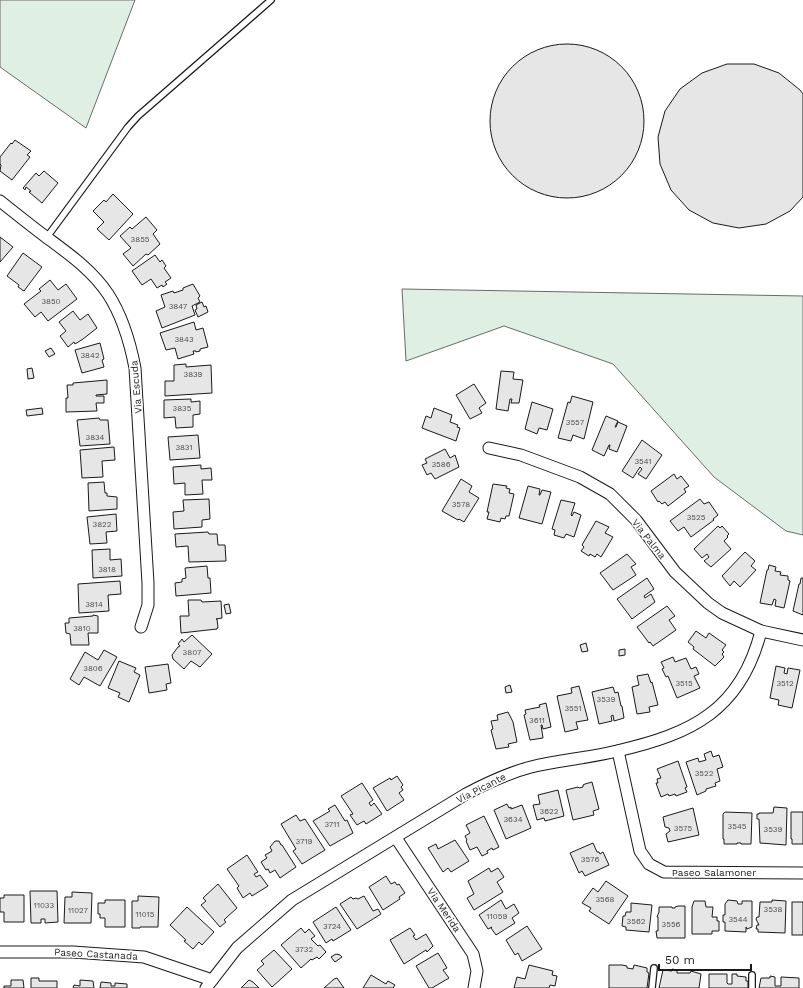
<svg xmlns="http://www.w3.org/2000/svg" width="803" height="988" font-family="'Work Sans',sans-serif">
  <style>
    .green { fill: #e0efe3; stroke: #6a6a6a }
    .building { fill: #e6e6e6; stroke: #1a1a1a }
    .lines { fill: none; stroke-linecap: round; stroke-linejoin: round }
    .service-casing { stroke: #1a1a1a; stroke-width: 8 }
    .minor-casing { stroke: #1a1a1a; stroke-width: 13 }
    .service { stroke: #fff; stroke-width: 5.5 }
    .minor { stroke: #fff; stroke-width: 11 }
    .labels { text-anchor: middle; dominant-baseline: central; stroke-width: 3; stroke-linejoin: round; paint-order: stroke }
    .number-label { font-size: 8px; fill: #4d4d4d }
    .street-label { font-size: 10px; fill: #1a1a1a; stroke: #fff }
  </style>
  <rect width="100%" height="100%" fill="#fff"/>
  <g class="green">
    <polygon points="0,0 135,0 86,128 0,67"/>
    <polygon points="402,289 803,296 803,535 786,531 714,477 613,364 504,326 406,361"/>
  </g>
  <g class="building">
    <circle cx="567" cy="121" r="77"/>
    <polygon points="727,64 754,64 779,73 800,90 803,94 803,197 790,211 766,224 739,228 713,223 689,210 671,190 660,164 658,137 665,111 680,89 702,73"/>
    <polygon points="15,140 31,151 27,155 30,157 12,180 0,171 1,165 0,164 0,157 11,143 12,144"/>
    <polygon points="44,171 58,183 42,203 29,192 31,191 26,187 25,190 23,188 36,173 39,176"/>
    <polygon points="113,194 133,214 109,240 97,229 104,222 93,211 104,200 106,202"/>
    <polygon points="146,217 157,230 153,234 160,244 148,255 146,254 133,266 123,254 131,248 120,236 130,227 132,229"/>
    <polygon points="0,237 13,247 0,262"/>
    <polygon points="23,253 42,267 24,291 18,287 19,285 7,276"/>
    <polygon points="155,255 160,262 162,260 166,266 164,268 171,278 165,282 167,284 163,287 162,285 157,288 151,279 142,285 132,271"/>
    <polygon points="50,280 58,290 66,284 77,299 48,321 41,312 35,317 24,304 41,291 39,289"/>
    <polygon points="193,284 200,296 198,298 200,302 192,306 195,315 162,328 156,311 165,307 161,295 173,291 174,293 183,290 183,288"/>
    <polygon points="202,302 204,307 206,306 208,312 198,317 195,310 197,309 196,305"/>
    <polygon points="73,311 80,320 88,314 97,328 83,339 75,344 74,342 68,347 60,336 66,331 59,322"/>
    <polygon points="194,322 196,330 203,328 208,347 200,349 200,351 196,352 196,351 193,351 194,354 178,359 175,348 166,350 160,333"/>
    <polygon points="100,343 104,359 102,360 104,367 82,373 75,350"/>
    <polygon points="51,348 55,354 49,357 45,351"/>
    <polygon points="186,364 186,367 211,365 212,393 165,396 165,381 174,381 174,365"/>
    <polygon points="32,368 34,378 28,379 27,369"/>
    <polygon points="501,371 514,372 513,379 523,380 519,403 511,403 512,399 510,399 508,411 496,409"/>
    <polygon points="107,380 107,394 96,395 96,396 104,396 104,403 96,403 97,411 66,412 66,398 68,398 67,385 73,385 73,383"/>
    <polygon points="474,384 486,403 479,408 482,413 470,419 456,395"/>
    <polygon points="572,396 593,402 584,439 573,435 571,441 558,438 568,402 570,403"/>
    <polygon points="191,399 191,402 200,401 200,414 193,415 193,427 176,428 175,417 164,418 164,400"/>
    <polygon points="532,402 553,409 547,430 539,428 537,434 525,429"/>
    <polygon points="42,408 43,414 27,416 26,410"/>
    <polygon points="434,408 452,415 450,422 458,425 457,427 460,428 456,441 422,428 426,416 431,418"/>
    <polygon points="606,416 618,421 615,427 616,427 618,422 627,426 617,452 609,449 610,445 609,445 604,456 592,450"/>
    <polygon points="99,418 100,420 108,420 110,444 80,446 77,420"/>
    <polygon points="198,435 200,458 170,460 168,437"/>
    <polygon points="642,440 662,455 646,479 638,474 642,469 640,467 633,478 622,471"/>
    <polygon points="114,447 115,460 102,461 103,477 82,478 80,450"/>
    <polygon points="445,449 450,458 455,455 459,467 435,479 431,473 427,475 422,465 427,463 425,459"/>
    <polygon points="201,465 201,469 211,468 212,480 202,480 203,494 185,495 185,483 174,484 173,467"/>
    <polygon points="674,474 677,479 681,476 689,486 684,489 686,492 668,506 665,502 662,504 659,501 658,502 651,491"/>
    <polygon points="461,479 472,486 469,492 479,498 464,522 459,519 458,520 442,511"/>
    <polygon points="104,482 105,493 107,493 107,496 117,497 117,509 89,511 88,483"/>
    <polygon points="493,484 507,486 506,488 510,489 509,493 514,494 509,516 506,516 505,519 501,518 500,522 487,519 489,512 487,512"/>
    <polygon points="528,486 540,489 539,495 540,495 542,490 551,492 542,524 519,518"/>
    <polygon points="209,499 210,519 202,520 202,527 174,529 173,512 184,511 183,500"/>
    <polygon points="700,499 704,504 709,502 718,515 713,519 714,520 691,537 684,527 678,531 670,521"/>
    <polygon points="561,500 575,503 571,515 572,516 574,512 581,515 574,537 566,534 564,538 554,535 555,530 552,529"/>
    <polygon points="116,514 117,531 106,532 107,543 90,544 87,517"/>
    <polygon points="596,521 609,527 605,533 613,537 601,557 597,554 595,557 590,554 589,556 581,551 584,547 582,545"/>
    <polygon points="718,526 720,528 722,526 729,534 727,536 728,537 724,541 731,549 711,567 704,561 709,557 707,554 702,558 694,549"/>
    <polygon points="208,532 209,534 217,534 218,545 225,545 226,561 189,562 188,546 176,547 175,534"/>
    <polygon points="110,549 110,560 121,559 122,576 93,578 92,550"/>
    <polygon points="745,552 755,561 751,566 756,570 740,587 734,581 730,586 722,576"/>
    <polygon points="627,554 636,564 631,567 636,575 613,590 600,573"/>
    <polygon points="769,565 776,567 775,571 781,572 780,575 788,576 788,580 790,581 784,608 775,606 776,600 774,599 772,605 760,603 767,570 768,570"/>
    <polygon points="207,566 208,578 210,578 211,593 176,596 175,583 182,582 182,579 186,578 185,568"/>
    <polygon points="647,578 654,589 644,596 645,598 651,594 655,602 632,619 617,599"/>
    <polygon points="801,578 803,578 803,615 793,611 799,584 800,584"/>
    <polygon points="120,581 121,594 108,595 109,611 79,613 78,584"/>
    <polygon points="188,600 201,600 202,602 221,601 222,618 216,619 217,619 218,628 217,628 217,629 181,633 180,616 189,616"/>
    <polygon points="229,604 231,613 226,614 224,605"/>
    <polygon points="667,606 675,616 669,620 676,630 653,646 650,642 649,643 637,627"/>
    <polygon points="93,615 98,616 98,633 88,633 89,645 71,645 70,634 66,633 65,623 69,623 69,618 93,616"/>
    <polygon points="696,631 706,638 709,633 726,645 722,650 724,652 722,654 724,657 715,666 693,649 694,647 688,642"/>
    <polygon points="192,635 212,654 200,667 191,661 184,669 173,659 172,655 178,647 180,646 178,644 182,639 184,642"/>
    <polygon points="586,643 588,651 582,652 580,645"/>
    <polygon points="625,649 625,655 619,656 619,650"/>
    <polygon points="104,650 117,657 100,686 84,677 79,685 70,679 85,652 98,660"/>
    <polygon points="673,657 675,662 686,658 691,669 696,667 699,674 694,676 700,688 677,698 668,676 666,677 662,669 664,668 661,662"/>
    <polygon points="119,661 136,668 134,672 140,675 129,702 118,697 120,693 108,688"/>
    <polygon points="168,664 171,683 166,684 167,690 149,693 145,667"/>
    <polygon points="776,666 785,668 784,673 787,674 788,668 800,670 792,708 778,705 779,700 770,698"/>
    <polygon points="648,674 651,683 652,682 658,705 649,707 650,712 637,714 632,687 639,685 637,676"/>
    <polygon points="510,685 512,692 506,693 505,687"/>
    <polygon points="579,686 588,720 576,722 578,729 565,732 557,696 572,693 571,688"/>
    <polygon points="613,687 615,693 618,692 621,706 622,706 624,718 614,721 613,715 611,716 612,721 599,724 592,692"/>
    <polygon points="546,703 551,727 543,729 542,725 541,725 543,738 530,740 524,715 526,714 525,710 540,707 539,705"/>
    <polygon points="508,712 513,722 517,742 508,744 509,747 496,749 491,730 493,729 491,721 498,720 497,715"/>
    <polygon points="711,751 713,757 719,755 723,767 717,769 720,781 715,783 716,786 706,789 706,791 697,795 686,762 698,758 699,762 706,760 704,754"/>
    <polygon points="678,761 687,787 685,788 687,792 676,796 675,794 669,796 668,794 661,797 656,783 658,783 657,779 661,778 657,769"/>
    <polygon points="397,776 403,785 401,787 403,790 399,793 404,800 387,811 373,788 390,778 391,780"/>
    <polygon points="592,782 599,809 593,811 594,815 573,820 566,790 578,787 579,788 583,787 583,785 585,784"/>
    <polygon points="362,783 373,800 369,803 371,806 374,803 382,814 366,824 364,821 357,825 350,815 353,814 341,796"/>
    <polygon points="558,790 564,816 545,821 544,818 537,820 533,805 540,804 538,795"/>
    <polygon points="507,804 509,808 511,807 511,809 522,805 531,828 506,839 494,810"/>
    <polygon points="335,805 345,821 347,820 353,833 330,846 313,821 330,811 328,809"/>
    <polygon points="774,807 787,808 786,845 760,843 759,819 757,819 757,814 759,814 759,813 773,813"/>
    <polygon points="693,808 699,835 668,842 666,834 670,831 669,828 665,827 663,817"/>
    <polygon points="725,812 752,813 751,844 741,844 741,843 737,843 737,844 724,844 724,839 723,839 723,814"/>
    <polygon points="791,812 803,812 803,844 792,844 792,839 791,839"/>
    <polygon points="296,815 300,821 305,819 325,850 302,864 293,851 296,849 281,824"/>
    <polygon points="484,816 499,847 493,850 492,848 487,851 488,853 482,856 477,847 470,850 466,841 467,840 465,836 470,833 466,825"/>
    <polygon points="455,840 469,861 451,872 448,868 443,872 428,848 436,844 438,849"/>
    <polygon points="275,841 279,841 281,845 282,845 296,867 280,878 275,870 270,873 268,869 266,870 261,862 267,858 265,855 272,851 270,847"/>
    <polygon points="593,843 597,852 599,852 600,854 603,852 609,865 585,876 582,871 579,873 570,853"/>
    <polygon points="247,855 258,872 254,874 256,877 260,875 268,886 252,896 250,893 243,898 237,888 239,886 227,869"/>
    <polygon points="489,868 491,872 498,868 504,877 497,882 503,892 474,910 467,898 474,894 468,881"/>
    <polygon points="386,876 391,884 395,882 397,885 399,884 405,893 399,897 400,899 383,910 369,887"/>
    <polygon points="606,881 628,896 609,924 589,911 591,908 582,903 593,888 598,892"/>
    <polygon points="218,884 237,908 226,918 224,920 226,922 220,927 201,905 206,901 203,898"/>
    <polygon points="30,891 57,891 58,922 45,923 45,919 41,919 41,923 31,923"/>
    <polygon points="72,892 92,893 91,923 64,923 65,897 72,897"/>
    <polygon points="4,895 24,895 24,922 4,922 4,912 0,912 0,898 4,898"/>
    <polygon points="138,896 159,897 158,927 140,927 140,928 132,928 132,901 138,901"/>
    <polygon points="364,896 373,911 378,909 381,914 357,929 340,904 351,897 353,899 356,898 358,899"/>
    <polygon points="105,900 125,900 125,927 105,927 105,918 100,918 100,914 98,914 98,903 105,903"/>
    <polygon points="501,900 506,909 514,904 519,913 512,918 515,923 496,935 491,928 492,927 488,929 479,915"/>
    <polygon points="728,900 737,901 738,904 742,904 742,901 752,901 752,927 747,929 746,927 746,932 725,931 725,922 723,922 723,915 725,915 725,904"/>
    <polygon points="772,900 786,901 785,933 758,932 758,929 756,929 757,925 759,925 756,919 757,917 759,917 760,902 772,902"/>
    <polygon points="694,901 705,901 706,907 713,907 712,917 717,917 717,921 719,921 719,931 712,931 712,934 692,934 692,907"/>
    <rect x="792" y="902" width="11" height="33"/>
    <polygon points="631,903 652,905 649,932 626,930 626,927 622,926 623,916 625,916 626,912 631,912"/>
    <polygon points="678,906 685,906 685,938 657,938 656,931 658,931 658,917 657,917 659,912 659,907 672,907 672,908 675,908 675,907"/>
    <polygon points="187,907 214,932 202,945 199,942 193,949 184,941 186,940 170,925"/>
    <polygon points="336,907 351,930 333,941 332,939 326,943 313,922"/>
    <polygon points="527,926 542,949 522,961 518,953 515,955 506,940"/>
    <polygon points="301,928 305,933 309,929 315,936 311,939 318,946 320,945 326,952 319,959 317,957 312,960 311,959 301,968 281,945"/>
    <polygon points="410,928 415,935 413,936 416,940 426,934 433,946 427,952 426,950 404,964 390,940"/>
    <polygon points="274,950 292,969 272,987 257,970 264,964 261,961"/>
    <polygon points="438,953 447,968 443,970 449,978 432,988 429,988 416,966"/>
    <polygon points="336,954 340,955 342,957 335,962 331,957"/>
    <polygon points="529,965 553,971 552,975 557,976 555,986 550,985 549,988 514,988 517,977 525,979"/>
    <polygon points="609,965 622,965 627,966 627,968 633,969 634,965 647,968 647,972 649,973 647,988 609,988"/>
    <polygon points="672,969 677,970 677,973 690,973 691,971 701,974 699,988 659,988 663,970 672,971"/>
    <polygon points="709,974 727,974 727,983 728,984 732,984 732,974 737,974 737,976 746,977 746,981 748,981 748,988 709,988"/>
    <polygon points="371,975 386,984 388,981 395,985 393,988 363,988"/>
    <polygon points="770,976 775,977 775,986 781,986 781,977 799,978 799,988 759,988 761,978 770,978"/>
    <polygon points="31,978 39,978 39,981 57,981 57,988 31,988"/>
    <polygon points="337,978 344,988 324,988 334,979"/>
    <polygon points="11,980 23,980 24,988 4,988 4,986 11,986"/>
    <polygon points="80,980 93,981 94,988 73,988 74,985 80,986"/>
    <polygon points="249,980 253,982 259,988 241,988"/>
    <polygon points="101,982 111,983 111,986 115,986 115,983 127,984 127,988 100,988"/>
  </g>
  <g class="lines">
    <defs>
      <g id="service">
        <polyline points="47,237 128,127 138,116 271,0"/>
        <polyline points="652,988 654,968"/>
        <polyline points="752,988 752,975"/>
      </g>
      <g id="minor">
        <path d="M0 201C15 213 30 225 46 237 69 254 92 270 108 294 123 317 130 342 135 368L148 583V605L141 627"/>
        <polyline points="489,448 521,455 580,477 610,494 636,520 675,572 708,603 722,613 761,631 803,640"/>
        <polyline points="618,751 640,851 649,864 664,872 803,873"/>
        <polyline points="396,838 473,954 477,971 474,988"/>
        <polyline points="0,952 73,952 144,957 212,980"/>
        <path d="M206 988 237 948 292 900 466 794C487 783 508 773 531 767 559 760 589 758 617 751 692 734 741 710 761 631"/>
      </g>
    </defs>
    <use href="#service" class="service-casing"/>
    <use href="#minor" class="minor-casing"/>
    <use href="#service" class="service"/>
    <use href="#minor" class="minor"/>
  </g>
  <g class="labels">
    <g class="number-label">
      <text x="140" y="239">3855</text>
      <text x="51" y="301">3850</text>
      <text x="178" y="306">3847</text>
      <text x="184" y="339">3843</text>
      <text x="90" y="355">3842</text>
      <text x="193" y="374">3839</text>
      <text x="182" y="408">3835</text>
      <text x="575" y="422">3557</text>
      <text x="95" y="437">3834</text>
      <text x="184" y="447">3831</text>
      <text x="643" y="461">3541</text>
      <text x="441" y="464">3586</text>
      <text x="461" y="504">3578</text>
      <text x="696" y="517">3525</text>
      <text x="102" y="524">3822</text>
      <text x="107" y="569">3818</text>
      <text x="94" y="604">3814</text>
      <text x="82" y="628">3810</text>
      <text x="192" y="652">3807</text>
      <text x="93" y="668">3806</text>
      <text x="684" y="683">3515</text>
      <text x="785" y="683">3512</text>
      <text x="606" y="699">3539</text>
      <text x="573" y="708">3551</text>
      <text x="537" y="720">3611</text>
      <text x="704" y="773">3522</text>
      <text x="549" y="811">3622</text>
      <text x="513" y="819">3634</text>
      <text x="332" y="824">3711</text>
      <text x="737" y="826">3545</text>
      <text x="683" y="828">3575</text>
      <text x="773" y="829">3539</text>
      <text x="304" y="841">3719</text>
      <text x="590" y="859">3576</text>
      <text x="605" y="899">3568</text>
      <text x="44" y="905">11033</text>
      <text x="773" y="909">3538</text>
      <text x="78" y="910">11027</text>
      <text x="145" y="914">11015</text>
      <text x="497" y="916">11059</text>
      <text x="738" y="919">3544</text>
      <text x="636" y="921">3562</text>
      <text x="671" y="924">3556</text>
      <text x="332" y="926">3724</text>
      <text x="304" y="949">3732</text>
    </g>
    <g class="street-label">
      <text transform="translate(136 387) rotate(-95)">Via Escuda</text>
      <text transform="translate(649 539) rotate(52)">Via Palma</text>
      <text transform="translate(481 788) rotate(-27)">Via Picante</text>
      <text x="714" y="872">Paseo Salamoner</text>
      <text transform="translate(444 910) rotate(56)">Via Merida</text>
      <text transform="translate(96 954) rotate(3)">Paseo Castanada</text>
    </g>
  </g>
  <path d="M659 964v6h92v-6" fill="none" stroke="#1a1a1a" stroke-width="2"/>
  <text x="665" y="964" font-size="12" fill="#1a1a1a" stroke="#ffffff" stroke-width="3" paint-order="stroke">50 m</text>
</svg>
